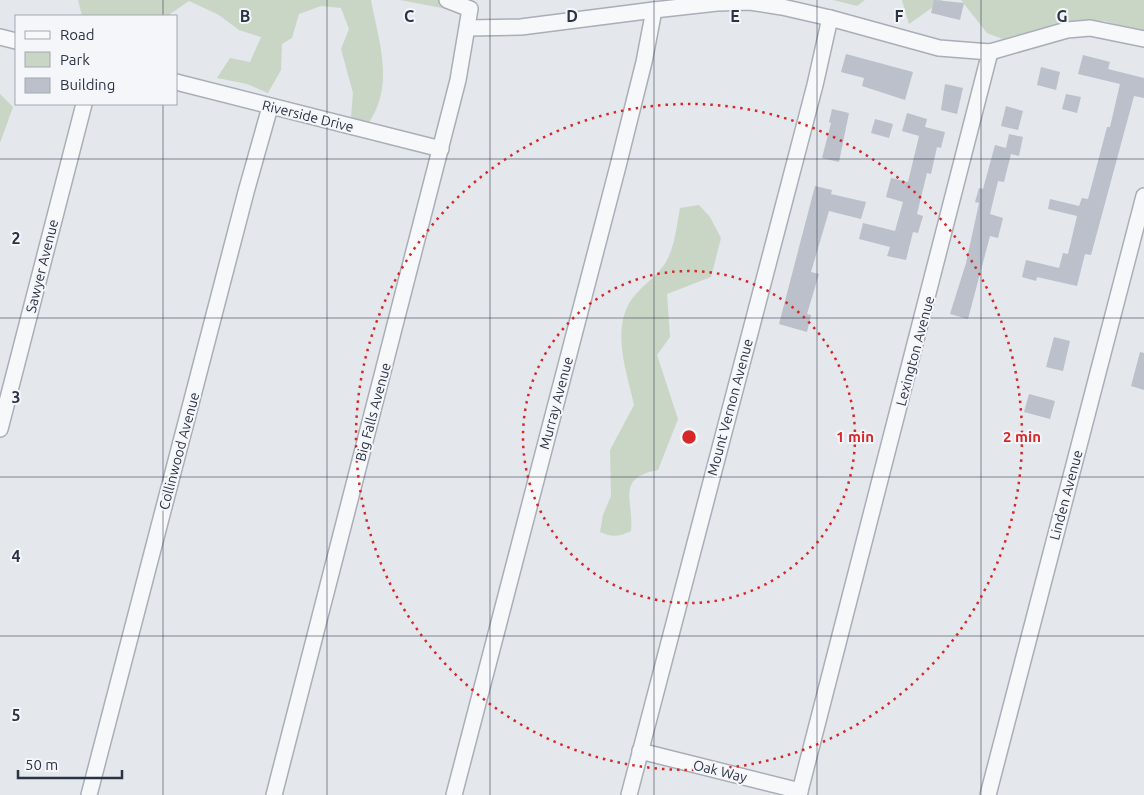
<svg xmlns="http://www.w3.org/2000/svg" width="1144" height="795" font-family="Ubuntu,sans-serif">
  <style>
    .green { fill: #c9d6c5 }
    .building { fill: #bbc0ca }
    .lines { fill: none; stroke-linecap: round; stroke-linejoin: round }
    .minor-casing { stroke: #a9aeb7; stroke-width: 18 }
    .minor { stroke: #f7f8fa; stroke-width: 15 }
    .grid { fill: none; stroke: #2b3445; stroke-width: 1; stroke-opacity: 0.55 }
    .ring { fill: none; stroke: #d62828; stroke-width: 2.5; stroke-dasharray: 2.5 5 }
    .labels { text-anchor: middle; dominant-baseline: central; stroke-width: 4; stroke-linejoin: round; paint-order: stroke }
    .street-label { font-size: 14px; fill: #2b3445; stroke: #f4f6f9 }
    .grid-label { font-size: 16px; text-anchor: middle; font-weight: bold; fill: #2b3445; stroke: #f4f6f9; stroke-width: 4; stroke-linejoin: round; paint-order: stroke }
    .centre { fill: #d62828; stroke: #f4f6f9; stroke-width: 2.5 }
    .ring-label { font-size: 15px; text-anchor: middle; font-weight: bold; fill: #d62828; stroke: #f4f6f9; stroke-width: 4; stroke-linejoin: round; paint-order: stroke }
  </style>
  <rect width="100%" height="100%" fill="#e4e7ec"/>
  <g class="green">
    <path d="M78 0H371C379 43 395 85 368 124L351 117 353 93 341 49 349 29 341 8 321 6 299 14 292 38 282 44 281 70 268 93 247 84 217 78 230 58 250 62 261 37 239 30 219 15 189 1 167 16H82Z"/>
    <polygon points="400,0 460,0 447,9"/>
    <polygon points="833,0 865,0 857,6"/>
    <polygon points="902,0 943,0 909,24"/>
    <polygon points="961,0 1144,0 1144,32 1104,21 1077,21 1008,41 987,33"/>
    <polygon points="0,94 13,107 0,143"/>
    <path d="M699 205 710 217 721 238 711 277 667 294 670 337 657 355 678 419 658 470C615 478 634 500 631 531 620 537 611 537 600 532L603 515 611 496 610 450 634 405C628 377 614 339 626 310 634 289 657 279 667 260 675 245 677 224 680 208Z"/>
  </g>
  <g class="building">
    <polygon points="934,0 964,3 960,20 931,13"/>
    <polygon points="846,54 913,72 905,100 862,86 864,78 841,72"/>
    <polygon points="1083,55 1110,62 1108,69 1144,78 1144,98 1134,96 1091,255 1085,254 1077,286 1037,277 1036,281 1022,277 1026,260 1059,268 1063,253 1068,254 1077,216 1048,209 1050,199 1079,206 1082,198 1088,199 1107,127 1110,127 1120,84 1078,74"/>
    <polygon points="1041,67 1060,72 1056,90 1037,85"/>
    <polygon points="945,84 963,88 957,114 941,110"/>
    <polygon points="1066,94 1081,97 1077,113 1062,109"/>
    <polygon points="1006,106 1023,111 1018,130 1001,126"/>
    <polygon points="832,109 849,113 839,162 822,158 831,123 829,122"/>
    <polygon points="907,113 927,119 925,127 945,132 941,148 937,147 931,174 927,173 917,214 923,216 918,233 913,232 906,260 887,256 890,247 859,239 863,223 895,231 903,202 886,197 891,178 908,182 919,136 902,131"/>
    <polygon points="875,119 893,124 889,138 871,133"/>
    <polygon points="1009,134 1023,137 1019,156 1011,154 1004,182 998,181 990,214 1003,218 998,238 990,236 968,319 950,314 966,263 979,203 975,202 979,188 983,189 995,145 1006,148"/>
    <polygon points="815,186 832,190 831,194 866,202 861,219 829,211 811,272 819,274 807,314 811,315 807,332 779,324"/>
    <polygon points="1054,337 1070,341 1063,371 1046,367"/>
    <polygon points="1140,352 1144,353 1144,390 1131,386"/>
    <polygon points="1029,394 1055,401 1050,419 1024,412"/>
  </g>
  <g class="lines">
    <defs>
      <g id="minor">
        <polyline points="468,28 521,27 654,10 717,3 750,2 782,7 830,18 939,48 990,52 1067,30 1090,28 1144,39"/>
        <polyline points="0,37 16,41"/>
        <polyline points="176,82 441,149"/>
        <polyline points="0,429 84,104"/>
        <polyline points="640,751 800,791"/>
        <polyline points="89,795 246,192 270,107"/>
        <polyline points="274,795 458,80 470,9 447,0"/>
        <polyline points="454,795 618,166 644,62 654,10"/>
        <polyline points="629,795 815,85 830,18"/>
        <polyline points="799,795 990,52"/>
        <polyline points="988,795 1144,196"/>
      </g>
    </defs>
    <use href="#minor" class="minor-casing"/>
    <use href="#minor" class="minor"/>
  </g>
  <path class="grid" d="M163 0V16M327 0V795M490 0V795M654 0V795M817 0V795M981 0V795M163 104V795M0 159H1144M0 318H1144M0 477H1144M0 636H1144"/>
  <g class="ring">
    <circle cx="689" cy="437" r="166"/>
    <circle cx="689" cy="437" r="333"/>
  </g>
  <g class="labels">
    <g class="street-label">
      <text transform="translate(308 116) rotate(14)">Riverside Drive</text>
      <text transform="translate(42 266) rotate(-76)">Sawyer Avenue</text>
      <text transform="translate(915 351) rotate(-75)">Lexington Avenue</text>
      <text transform="translate(556 403) rotate(-75)">Murray Avenue</text>
      <text transform="translate(730 407) rotate(-75)">Mount Vernon Avenue</text>
      <text transform="translate(373 412) rotate(-75)">Big Falls Avenue</text>
      <text transform="translate(179 451) rotate(-75)">Collinwood Avenue</text>
      <text transform="translate(1066 495) rotate(-75)">Linden Avenue</text>
      <text transform="translate(720 771) rotate(14)">Oak Way</text>
    </g>
  </g>
  <g class="grid-label">
    <text x="245" y="22">B</text>
    <text x="409" y="22">C</text>
    <text x="572" y="22">D</text>
    <text x="735" y="22">E</text>
    <text x="899" y="22">F</text>
    <text x="1062" y="22">G</text>
    <text x="16" y="244">2</text>
    <text x="16" y="403">3</text>
    <text x="16" y="562">4</text>
    <text x="16" y="721">5</text>
  </g>
  <circle cx="689" cy="437" r="8" class="centre"/>
  <g class="ring-label">
    <text x="855" y="442">1 min</text>
    <text x="1022" y="442">2 min</text>
  </g>
  <rect x="15" y="15" width="162" height="90" fill="#f4f6f9" stroke="#a4a8b1"/>
  <rect x="25" y="31" width="25" height="8" fill="#f7f8fa" stroke="#a4a8b1"/>
  <text x="60" y="40" font-size="15" fill="#2b3445">Road</text>
  <rect x="25" y="52" width="25" height="15" fill="#c9d6c5" stroke="#a4a8b1"/>
  <text x="60" y="65" font-size="15" fill="#2b3445">Park</text>
  <rect x="25" y="78" width="25" height="15" fill="#bbc0ca" stroke="#a4a8b1"/>
  <text x="60" y="90" font-size="15" fill="#2b3445">Building</text>
  <path d="M18 770v8h104v-8" fill="none" stroke="#2b3445" stroke-width="2.5"/>
  <text x="25" y="770" font-size="15" fill="#2b3445" stroke="#f4f6f9" stroke-width="4" paint-order="stroke">50 m</text>
</svg>
